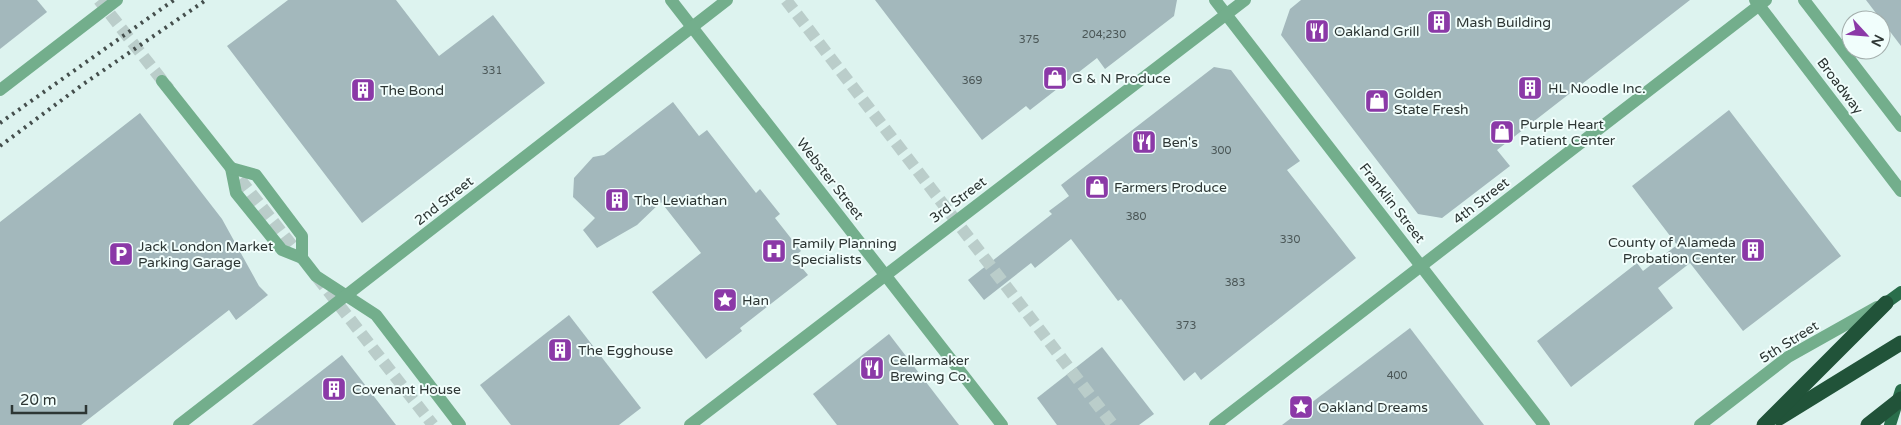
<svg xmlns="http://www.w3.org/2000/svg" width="1901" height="425" font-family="'Varela Round',sans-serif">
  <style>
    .building { fill: #a3b8bc }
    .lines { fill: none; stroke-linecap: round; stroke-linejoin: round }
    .major-tunnel { stroke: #bacdca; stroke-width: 12; stroke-dasharray: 12 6; stroke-linecap: butt }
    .minor { stroke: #73ae8c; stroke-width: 12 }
    .major { stroke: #296e4b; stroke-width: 12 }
    .highway { stroke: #215339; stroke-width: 15 }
    .rail { stroke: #444e4c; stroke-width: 4; stroke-dasharray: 2.5 5; stroke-linecap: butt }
    .highway-bridge { stroke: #215339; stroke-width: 15 }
    .labels { text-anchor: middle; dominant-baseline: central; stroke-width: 4; stroke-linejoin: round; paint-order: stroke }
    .number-label { font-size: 11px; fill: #4a5656 }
    .poi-label { font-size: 14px; fill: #2d3634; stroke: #f1fefc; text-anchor: start }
    .street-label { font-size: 14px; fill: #2d3634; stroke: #f1fefc }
  </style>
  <rect width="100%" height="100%" fill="#ddf3ef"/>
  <g class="building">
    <polygon points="0,0 37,0 47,12 0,49"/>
    <polygon points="288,0 396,0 439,56 493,15 545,83 362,223 227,46"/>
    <polygon points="875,0 1177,0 1174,16 1105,69 1097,58 1030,110 1026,106 982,140"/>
    <polygon points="1301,0 1690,0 1497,150 1510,166 1442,218 1418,214 1281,35 1290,9"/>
    <polygon points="1866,0 1901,0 1901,46"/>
    <polygon points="1214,67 1231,70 1300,161 1287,170 1356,258 1201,380 1195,372 1184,381 1121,299 1118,301 1071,239 1035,268 1031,263 984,300 968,280 1052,214 1049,211 1069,196 1061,185"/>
    <polygon points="673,102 699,136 707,130 756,193 760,189 780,214 775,218 801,251 793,257 808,275 740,328 742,331 706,359 652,292 701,253 661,202 637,225 597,248 583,230 595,218 573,197 574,178 593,157 604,155"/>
    <polygon points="1729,110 1841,256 1743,331 1690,263 1658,288 1673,308 1571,387 1537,341 1637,263 1643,271 1677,245 1632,186"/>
    <polygon points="140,113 222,219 259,286 268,295 236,320 229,310 81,425 0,425 0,222"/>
    <polygon points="569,315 641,408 619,425 511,425 480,385"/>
    <polygon points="1410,328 1484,425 1282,425"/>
    <polygon points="889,334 959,425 837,425 813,394"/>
    <polygon points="1102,347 1154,414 1139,425 1057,425 1037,398"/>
    <polygon points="342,355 396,425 252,425"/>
  </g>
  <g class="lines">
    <g class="major-tunnel">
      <polyline points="99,0 169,89"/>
      <polyline points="786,0 1113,425"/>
      <polyline points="229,165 305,262"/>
      <polyline points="317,277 433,425"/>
    </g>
    <g class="minor">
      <polyline points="671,0 1002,425"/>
      <polyline points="1215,0 1544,425"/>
      <polyline points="1755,0 1901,191"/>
      <polyline points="1804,0 1901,126"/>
      <polyline points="162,81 231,168 236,193 282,250 302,258 316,276 376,315 460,425"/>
      <polyline points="0,90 117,0"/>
      <polyline points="231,168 256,175 302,236 302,258"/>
      <polyline points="179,425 727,0"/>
      <polyline points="690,425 1245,0"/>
      <polyline points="1215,425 1766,0"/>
      <polyline points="1700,425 1788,357 1877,307"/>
    </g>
    <g class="major">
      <polyline points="1886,303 1901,292"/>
      <polyline points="1890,425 1901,390"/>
    </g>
    <g class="highway">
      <polyline points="1779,418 1901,343"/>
      <polyline points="1764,425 1886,303"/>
    </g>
    <g class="rail">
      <polyline points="0,123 174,0"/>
      <polyline points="0,146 82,85 206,0"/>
    </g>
    <polyline class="highway-bridge" points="1868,425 1901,399"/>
  </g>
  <defs>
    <symbol id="building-square" viewBox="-11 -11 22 22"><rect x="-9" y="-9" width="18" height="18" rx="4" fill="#8b39a7" stroke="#f1fefc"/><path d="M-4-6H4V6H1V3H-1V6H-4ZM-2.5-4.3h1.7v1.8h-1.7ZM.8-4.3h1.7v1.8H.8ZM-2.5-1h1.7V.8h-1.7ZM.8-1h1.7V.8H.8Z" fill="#fff"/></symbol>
    <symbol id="restaurant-square" viewBox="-11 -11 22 22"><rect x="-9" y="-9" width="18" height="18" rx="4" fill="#8b39a7" stroke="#f1fefc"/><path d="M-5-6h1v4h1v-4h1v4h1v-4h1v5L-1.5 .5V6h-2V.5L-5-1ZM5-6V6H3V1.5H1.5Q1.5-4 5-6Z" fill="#fff"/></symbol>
    <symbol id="shop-square" viewBox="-11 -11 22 22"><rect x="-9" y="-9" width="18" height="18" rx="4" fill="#8b39a7" stroke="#f1fefc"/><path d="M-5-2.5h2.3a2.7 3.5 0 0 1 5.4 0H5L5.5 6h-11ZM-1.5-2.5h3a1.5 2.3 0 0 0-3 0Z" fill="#fff"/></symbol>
    <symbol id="hospital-square" viewBox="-11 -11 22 22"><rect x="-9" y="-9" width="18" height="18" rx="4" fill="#8b39a7" stroke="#f1fefc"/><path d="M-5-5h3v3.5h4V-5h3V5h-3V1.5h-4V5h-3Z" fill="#fff"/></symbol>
    <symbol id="parking-square" viewBox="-11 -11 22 22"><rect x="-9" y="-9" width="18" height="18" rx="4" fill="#8b39a7" stroke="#f1fefc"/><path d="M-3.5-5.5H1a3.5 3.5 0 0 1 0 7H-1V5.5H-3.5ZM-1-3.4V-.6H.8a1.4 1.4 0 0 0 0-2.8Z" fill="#fff"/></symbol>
    <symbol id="sight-square" viewBox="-11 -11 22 22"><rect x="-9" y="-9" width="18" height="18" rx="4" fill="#8b39a7" stroke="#f1fefc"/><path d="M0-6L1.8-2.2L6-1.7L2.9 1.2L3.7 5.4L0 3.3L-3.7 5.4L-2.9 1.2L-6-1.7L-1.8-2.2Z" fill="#fff"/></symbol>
  </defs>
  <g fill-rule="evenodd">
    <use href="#building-square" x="1425" y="8" width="28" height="28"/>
    <use href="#restaurant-square" x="1303" y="17" width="28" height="28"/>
    <use href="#shop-square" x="1041" y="64" width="28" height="28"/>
    <use href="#building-square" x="1516" y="74" width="28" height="28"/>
    <use href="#building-square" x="349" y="76" width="28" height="28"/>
    <use href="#shop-square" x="1363" y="87" width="28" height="28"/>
    <use href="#shop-square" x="1488" y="118" width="28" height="28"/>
    <use href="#restaurant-square" x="1130" y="128" width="28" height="28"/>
    <use href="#shop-square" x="1083" y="173" width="28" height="28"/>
    <use href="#building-square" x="603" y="186" width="28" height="28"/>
    <use href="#building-square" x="1739" y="236" width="28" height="28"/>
    <use href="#hospital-square" x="760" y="237" width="28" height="28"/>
    <use href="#parking-square" x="107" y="240" width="28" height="28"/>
    <use href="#sight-square" x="711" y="286" width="28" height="28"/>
    <use href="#building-square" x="546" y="336" width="28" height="28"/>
    <use href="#restaurant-square" x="858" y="354" width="28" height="28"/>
    <use href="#building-square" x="320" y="375" width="28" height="28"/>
    <use href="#sight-square" x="1287" y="393" width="28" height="28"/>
  </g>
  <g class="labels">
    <g class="number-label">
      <text x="1104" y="34">204;230</text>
      <text x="1029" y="39">375</text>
      <text x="492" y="70">331</text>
      <text x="972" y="80">369</text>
      <text x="1221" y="150">300</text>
      <text x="1136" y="216">380</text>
      <text x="1290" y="239">330</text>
      <text x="1235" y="282">383</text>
      <text x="1186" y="325">373</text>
      <text x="1397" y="375">400</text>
    </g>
    <g class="poi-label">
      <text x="1456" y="22">Mash Building</text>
      <text x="1334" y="31">Oakland Grill</text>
      <text x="1072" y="78">G &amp; N Produce</text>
      <text x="1548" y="88">HL Noodle Inc.</text>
      <text x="380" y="90">The Bond</text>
      <text x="1394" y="93">Golden<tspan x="1394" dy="16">State Fresh</tspan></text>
      <text x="1520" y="124">Purple Heart<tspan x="1520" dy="16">Patient Center</tspan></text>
      <text x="1162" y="142">Ben's</text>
      <text x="1114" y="187">Farmers Produce</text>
      <text x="634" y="200">The Leviathan</text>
      <text x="1736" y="242" text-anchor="end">County of Alameda<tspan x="1736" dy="16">Probation Center</tspan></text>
      <text x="792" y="243">Family Planning<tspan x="792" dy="16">Specialists</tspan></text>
      <text x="138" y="246">Jack London Market<tspan x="138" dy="16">Parking Garage</tspan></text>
      <text x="742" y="300">Han</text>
      <text x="578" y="350">The Egghouse</text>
      <text x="890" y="360">Cellarmaker<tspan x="890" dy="16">Brewing Co.</tspan></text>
      <text x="352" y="389">Covenant House</text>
      <text x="1318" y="407">Oakland Dreams</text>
    </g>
    <g class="street-label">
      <text transform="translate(1840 86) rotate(53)">Broadway</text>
      <text transform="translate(830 179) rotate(52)">Webster Street</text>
      <text transform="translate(958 200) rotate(-37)">3rd Street</text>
      <text transform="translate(444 201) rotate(-38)">2nd Street</text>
      <text transform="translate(1481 201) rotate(-38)">4th Street</text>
      <text transform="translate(1392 203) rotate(52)">Franklin Street</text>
      <text transform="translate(1789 342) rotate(-32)">5th Street</text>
    </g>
  </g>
  <g transform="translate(1866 35) rotate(116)"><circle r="24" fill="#f1fefc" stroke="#a3aeac"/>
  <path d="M0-4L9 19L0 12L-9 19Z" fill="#8b39a7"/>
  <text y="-8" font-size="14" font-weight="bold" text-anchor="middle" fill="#2d3634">N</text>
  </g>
  <path d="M12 405v8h74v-8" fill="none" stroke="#2d3634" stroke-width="2.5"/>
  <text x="20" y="405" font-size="15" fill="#2d3634" stroke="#f1fefc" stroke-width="4" paint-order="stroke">20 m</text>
</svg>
